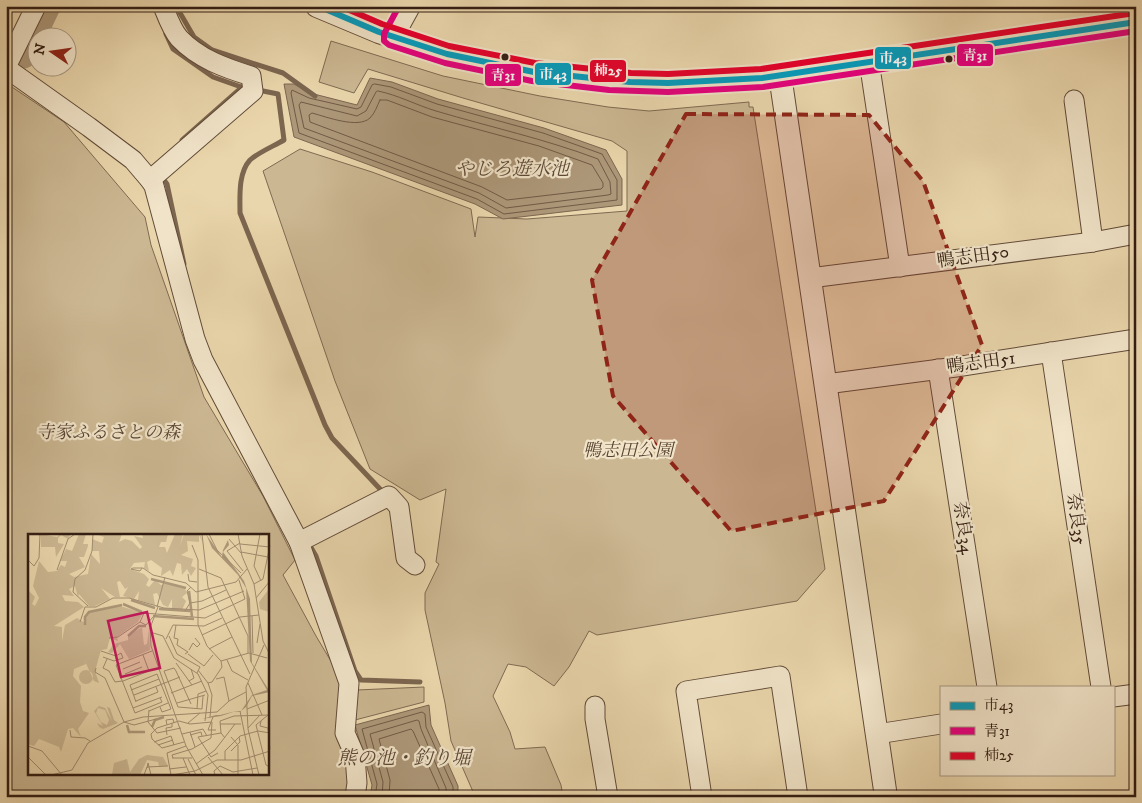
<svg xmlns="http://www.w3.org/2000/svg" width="1142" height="803" font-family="'IM FELL DW Pica','Noto Serif JP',serif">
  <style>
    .green { fill: #cbb792; stroke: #7f6a52; fill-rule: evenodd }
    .water { fill: #ac9778; stroke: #7c6650 }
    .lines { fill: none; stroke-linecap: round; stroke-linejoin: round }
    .shore { stroke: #705a46; stroke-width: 1 }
    .stream { stroke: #7c6650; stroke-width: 5 }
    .river { stroke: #ac9778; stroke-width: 29 }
    .minor-casing { stroke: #614b39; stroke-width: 21 }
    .tertiary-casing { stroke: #614b39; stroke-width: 24 }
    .minor { stroke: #f1e4c9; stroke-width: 19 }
    .tertiary { stroke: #f1e4c9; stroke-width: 22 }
    .bus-1-casing { stroke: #f1e4c9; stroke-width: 10 }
    .bus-2-casing { stroke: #f1e4c9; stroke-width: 10 }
    .bus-3-casing { stroke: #f1e4c9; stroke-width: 10 }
    .bus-1 { stroke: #059bbb; stroke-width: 6 }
    .bus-2 { stroke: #e5007d; stroke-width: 6 }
    .bus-3 { stroke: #e4002b; stroke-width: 6 }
    .marked { fill: #8f2418; fill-opacity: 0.2; stroke: #8f2418; stroke-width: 4; stroke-dasharray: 10 6; stroke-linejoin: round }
    .bus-dot { fill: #331d13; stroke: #f1e4c9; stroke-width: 2 }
    .labels { text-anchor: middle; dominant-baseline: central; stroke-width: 4.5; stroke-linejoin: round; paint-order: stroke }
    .street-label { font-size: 18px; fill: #331d13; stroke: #f1e4c9 }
    .park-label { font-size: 18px; font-style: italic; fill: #594433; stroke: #f1e4c9 }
    .water-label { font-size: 19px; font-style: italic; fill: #5d4836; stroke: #f1e4c9 }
    .inset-river { fill: none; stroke: #ac9778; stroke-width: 2.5 }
    .inset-road { fill: none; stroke: #a18c6f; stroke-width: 1 }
    .view { fill: #c2185b; fill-opacity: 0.15; stroke: #c2185b; stroke-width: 2.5 }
    .inset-edge { fill: none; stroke: #331d13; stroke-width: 2.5 }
    .line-badge { stroke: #f1e4c9; stroke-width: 2 }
    .badge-label { font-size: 14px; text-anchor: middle; font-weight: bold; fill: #fff }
  </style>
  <rect width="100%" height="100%" fill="#ead6ac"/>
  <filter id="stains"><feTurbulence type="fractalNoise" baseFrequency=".004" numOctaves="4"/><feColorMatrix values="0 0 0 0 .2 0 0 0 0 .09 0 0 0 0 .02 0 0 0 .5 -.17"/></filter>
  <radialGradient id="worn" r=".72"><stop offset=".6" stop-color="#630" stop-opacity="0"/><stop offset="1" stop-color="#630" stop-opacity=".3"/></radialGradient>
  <g class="green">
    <polygon points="331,41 443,76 540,96 608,107 649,111 749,102 749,107 753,107 825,569 797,601 597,635 589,631 569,667 554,686 526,667 508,664 493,696 510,732 515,749 545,747 561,785 563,797 476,797 474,794 451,741 445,703 425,610 425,593 439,564 436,562 446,489 420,500 370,469 335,381 263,171 300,149 372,172 471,209 475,237 478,217 527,219 627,211 627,151 612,141 463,98 368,69 354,93 319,82"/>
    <path d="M6 83 64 122 145 217 151 245 204 397 263 496 295 560 283 575 316 636 341 678 360 797H6ZM29 536H268V774H29Z"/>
    <polygon points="424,687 424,702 355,720 357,690"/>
  </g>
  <g class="water">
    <polygon points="370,78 392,82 438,99 544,128 606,150 622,179 622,205 503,219 475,204 294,137 284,84 294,84 310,93 357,105"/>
    <polygon points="429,705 431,725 458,786 458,797 370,797 372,785 355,725"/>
  </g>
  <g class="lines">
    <g class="shore">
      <polygon points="375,84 391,87 437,104 543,133 602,154 617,180 617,200 504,214 477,199 299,133 291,93 292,90 309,98 357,109 361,107 372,85"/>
      <path d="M378 91C398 95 416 105 436 111 490 127 545 139 598 159L610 182 611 194 608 195 506 208 479 193 304 128 299 105 301 102 357 116 366 111 376 92Z"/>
      <path d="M380 100H387L432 117 539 146 592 165 603 183V187L601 189 507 200 482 187 310 122 309 115 312 113C327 117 358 129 370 118 375 113 377 106 380 100Z"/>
      <polyline points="375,797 377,784 362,729 422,712 425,714 426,727 453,787 453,797"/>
      <polyline points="382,797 383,782 370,734 417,720 419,721 421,729 446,788 446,797"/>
      <polyline points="389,797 390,780 379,739 411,729 413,731 439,789 439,797"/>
    </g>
    <g class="stream">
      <polyline points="176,6 194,37 212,50 283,73 315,96"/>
      <polyline points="166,34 173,49 213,77 244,88"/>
      <path d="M258 90 278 94 284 140C274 146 259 152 250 160 238 173 240 197 240 213L325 425 332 438 381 490"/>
      <polyline points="182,140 242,87"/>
      <polyline points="161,176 167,184 184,264"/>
      <polyline points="309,544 316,556 355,671 361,680 420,682"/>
    </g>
    <polyline class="river" points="23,54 46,6"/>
    <defs>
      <g id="minor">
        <polyline points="869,61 900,267"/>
        <polyline points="6,67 36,6"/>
        <polyline points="6,68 89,127 133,160 150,180 154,186 195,339 203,360 299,542 349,683 345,733 355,756 357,783 355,797"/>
        <polyline points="1074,100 1093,242"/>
        <path d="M150 180 253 91 251 76C225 68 199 59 179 38 172 30 167 16 163 6"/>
        <polyline points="810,278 1093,242 1136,234"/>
        <polyline points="1051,352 1101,687"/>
        <polyline points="938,369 987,687"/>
        <polyline points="826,384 956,367 1136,339"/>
        <polyline points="299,542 389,496 399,507 406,558 415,565"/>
        <polyline points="1113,697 1136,694"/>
        <polyline points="595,706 595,719 608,797"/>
        <polyline points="877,734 941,724"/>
        <polyline points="702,797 686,691 780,676 798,797"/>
      </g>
      <g id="tertiary">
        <polyline points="317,6 379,32 447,54 534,72 630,82 668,83 762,78 1136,22"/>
        <polyline points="392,37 409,6"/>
        <polyline points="780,75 886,797"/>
      </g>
    </defs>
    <use href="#minor" class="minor-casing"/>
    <use href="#tertiary" class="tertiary-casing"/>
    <use href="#minor" class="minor"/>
    <use href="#tertiary" class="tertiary"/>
    <defs>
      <polyline id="bus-1" points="318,6 379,32 447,54 534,72 630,82 668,83 762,78 1136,22"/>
      <polyline id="bus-2" points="399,6 384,34 384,41 389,45 445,63 532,81 609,90 668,92 763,87 1136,31"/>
      <polyline id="bus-3" points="340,6 382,24 449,46 535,63 631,73 668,74 761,69 1135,13"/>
    </defs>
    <use href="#bus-1" class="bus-1-casing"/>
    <use href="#bus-2" class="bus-2-casing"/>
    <use href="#bus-3" class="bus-3-casing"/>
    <use href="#bus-1" class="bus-1"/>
    <use href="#bus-2" class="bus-2"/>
    <use href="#bus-3" class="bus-3"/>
  </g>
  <path class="marked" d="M686 114 869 115 923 181 982 345 884 501 731 531 613 396 592 280Z"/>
  <g class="bus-dot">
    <circle cx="505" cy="57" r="4.5"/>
    <circle cx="949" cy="59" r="4.5"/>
  </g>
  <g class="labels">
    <g class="street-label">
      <text transform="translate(973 257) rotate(-8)">鴨志田50</text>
      <text transform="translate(981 363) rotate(-8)">鴨志田51</text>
      <text transform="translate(1076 519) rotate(82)">奈良35</text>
      <text transform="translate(963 528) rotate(81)">奈良34</text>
    </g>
    <g class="park-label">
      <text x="108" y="433">寺家ふるさとの森</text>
      <text x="628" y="451">鴨志田公園</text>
    </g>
    <g class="water-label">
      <text x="512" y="169">やじろ遊水池</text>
      <text x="404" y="758">熊の池・釣り堀</text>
    </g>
  </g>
  <g transform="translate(28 534)">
    <rect width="241" height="241" fill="#ead6ac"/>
    <path d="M13 0 29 3 32 0H43L40 5 33 1 30 4V9L36 10 28 23 27 13H13ZM51 0H58L55 10H60V12L56 23H51L57 33 41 40 46 43 60 40 63 20 72 30 71 17H64V5L74 9 76 3 67 0H94L91 8 97 5 104 7 112 15 114 13 106 2 115 4 114 0H140L138 8H133L131 13H137L139 19 147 0H155L152 12 156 0H172L175 9 171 1V8L159 7 160 17 153 21 165 25 163 32 168 34 163 42 159 35 154 41 153 30 149 29 145 42 142 36 133 42 134 34 123 26 119 28 121 37 116 34 117 28 106 29 102 35 116 40 121 45 118 51 121 53 127 46 133 51 139 49 156 53 159 59 154 63 158 67 154 76 144 74V65L140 73 135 71 129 59 125 60 127 71 110 66 111 57 106 65 95 62 100 53 97 55 92 47 89 48 92 63H87L73 54 82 65 67 72H61L51 60 50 63 47 52 41 55 46 62 34 61 37 67 50 68 56 73 26 92 34 93V107L37 91 49 84 57 89V83L62 78 92 72 115 79 110 88 89 103 90 107 82 104 79 115 73 116 67 137 71 149 66 147 56 125 58 130 46 135 45 142 53 152 52 168 55 177 61 179 50 195 53 203 45 194 40 195 33 218 31 213 11 205 6 212 0 210V56L7 63 4 70 7 72 11 64 5 52 11 27 20 38 29 37 33 31 37 33 39 27H32L38 15 44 17ZM241 55V78L232 75 231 68ZM114 93 116 111 119 110 121 95 122 116 101 125 92 110 84 119 80 118 86 110 100 106V102ZM51 143a7 7 0 1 1 14 0a7 7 0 1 1-14 0ZM71 172 77 174 84 187 79 173 82 174 86 186 90 189 75 195 71 193 69 189 75 192 66 177ZM70 174 77 176 81 186 79 191 73 188 68 179ZM119 221 135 223 140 232H131L130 228 119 226 112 241H84L86 229 99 225 102 238 111 225Z" fill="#cbb792" fill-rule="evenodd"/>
    <path d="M178 0 194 23 195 16 200 6 201 11 195 18 216 47 222 65 224 129 242 158 224 162 218 173 213 177 212 178H205L193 182 174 185 188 181H192L204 178 213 177 224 161 239 156 222 127 218 54 210 41 184 14Z" fill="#ac9778"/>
    <path class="inset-river" d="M123 45 158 54M161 57 164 83M103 66 127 74M95 70 114 78M131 75 162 77M125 82 166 85M57 91V83L61 78 94 71M100 102 111 92H118M99 191 101 198H117M124 193 127 186 136 183"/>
    <path class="inset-road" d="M174 0 180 53 222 140M181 0 189 16 213 39M210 0 214 22 226 50 235 107 242 121M232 0 226 32 233 47M201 5 213 19M212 9 199 17 215 37M212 10 242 13M164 11 170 26V91L179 112 193 127 221 119 239 124M213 18 240 23M0 26 6 32 11 24 12 0M114 34 112 37 103 35 105 34H115L125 41 158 49 168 58 208 48 219 35M171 35 193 44 220 102V119M29 36 40 5 47 0M160 40 161 47 169 48M226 50 235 45 242 11M228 64 242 47M162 69 174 67 198 56M60 72 45 58 47 45 57 36 64 17 65 0M129 73 137 43M130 73 122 94 123 112 158 212 175 241M157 77 162 69 159 57 163 53M224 82 225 119M52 88 57 73H68L85 64H101L136 74 171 76 216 57M112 88 118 91 125 83M148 91 146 104 150 105 149 111 160 118 157 120M122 98 135 102 146 124 170 140 180 161 177 187M174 101 212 83 231 81M141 102 149 120 172 133 169 139M81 104 90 103 112 88 116 79 177 84 217 65 211 46M138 105 145 91 176 92 194 84M229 109 232 90M181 115 204 103M161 116 165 109 169 113 172 110 167 104M73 117 88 122 93 119 95 124 86 127 75 123M124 117 88 131 107 179 134 168 132 164M160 120 176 132 185 121M79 125 75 134 81 137 87 148 94 147M199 126 204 137 220 146M148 129 164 151M68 134 67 138 77 144 96 188 106 191 128 185M95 135 112 128M170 136 180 149 184 148 194 133 193 127M97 140 114 133M188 145 196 143 201 167M95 147 121 137 115 121M161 147 166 144 163 135M180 149 184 161 182 183M220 149 234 181M103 156 131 145M143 159 174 147M106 161 152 143M108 167 130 158 128 153M108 168 102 151 129 140 143 175 134 178 132 173M149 169 177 161M163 170 148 137 146 134 136 137 150 173 174 175 175 162M105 174 134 163M169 175 170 160 178 157M219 175 242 166M121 176 120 188 129 199 153 194M121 177 140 169M212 177 225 241M240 181 228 191 238 231 242 233M185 183 180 196H188M233 187 232 192 240 194 242 215M160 189 172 179M192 190H213M139 191 138 186 145 185 146 189M220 194 232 181M42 196 43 203 57 204 62 207M162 198 167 213M154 200 175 195 179 202M139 201 138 194 144 193V189M162 201 173 198 174 202M203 203 210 211V241M197 204 193 199 192 187 206 182 242 181M126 208 143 202 146 211M130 211 145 206M0 212 14 217 34 241M203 217 212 208 211 203M190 219 183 223 170 203 193 199M0 223 18 241M180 223 195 241M144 224H164M145 224 144 221 164 215 183 204 184 188 162 190 151 187 129 194 123 200 124 205 134 214 156 208M155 224 162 241M160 225 168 241M197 226V217L212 202 230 197 242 199M168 230 187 216 207 190M119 234 120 229 123 241M141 235 158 233M23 241 44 236 60 209 96 188 115 183 189 178 201 167 218 158M116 241 119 233 140 232M143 241 139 219 158 212M144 241 167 237 189 226H213L242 217M187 241 186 237 192 232 205 238 229 234M231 241 220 195 218 153 236 111"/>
    <path class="view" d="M119 78 132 134 93 143 80 87Z"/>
    <rect width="241" height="241" class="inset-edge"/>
  </g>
  <g class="line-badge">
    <rect x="956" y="43" width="38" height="24" rx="5" fill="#e5007d"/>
    <rect x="874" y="46" width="38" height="24" rx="5" fill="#059bbb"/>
    <rect x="589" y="59" width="38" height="24" rx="5" fill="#e4002b"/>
    <rect x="534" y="62" width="38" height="24" rx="5" fill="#059bbb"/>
    <rect x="484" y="63" width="38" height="24" rx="5" fill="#e5007d"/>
  </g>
  <g class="badge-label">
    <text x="975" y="60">青31</text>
    <text x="893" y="63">市43</text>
    <text x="608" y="75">柿25</text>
    <text x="553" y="79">市43</text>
    <text x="503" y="80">青31</text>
  </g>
  <rect width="1142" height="803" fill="none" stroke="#ead6ac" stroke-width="25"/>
  <rect x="8" y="8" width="1127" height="788" fill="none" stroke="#331d13" stroke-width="2.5"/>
  <rect x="12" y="12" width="1117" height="778" fill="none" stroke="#331d13"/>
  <rect x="940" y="686" width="175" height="90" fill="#f1e4c9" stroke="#a59480"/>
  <rect x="950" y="702" width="25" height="8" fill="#059bbb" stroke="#a59480"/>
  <text x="984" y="710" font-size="15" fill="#331d13">市43</text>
  <rect x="950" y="727" width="25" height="8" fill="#e5007d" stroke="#a59480"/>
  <text x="984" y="736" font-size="15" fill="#331d13">青31</text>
  <rect x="950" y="752" width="25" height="8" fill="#e4002b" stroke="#a59480"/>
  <text x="984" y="760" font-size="15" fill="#331d13">柿25</text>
  <g transform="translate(52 52) rotate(283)"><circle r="24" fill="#f1e4c9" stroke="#a59480"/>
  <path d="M0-4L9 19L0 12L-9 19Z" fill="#8f2418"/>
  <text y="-8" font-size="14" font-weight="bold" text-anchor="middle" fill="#331d13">N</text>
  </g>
  <rect width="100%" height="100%" filter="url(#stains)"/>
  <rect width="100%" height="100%" fill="url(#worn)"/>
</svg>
